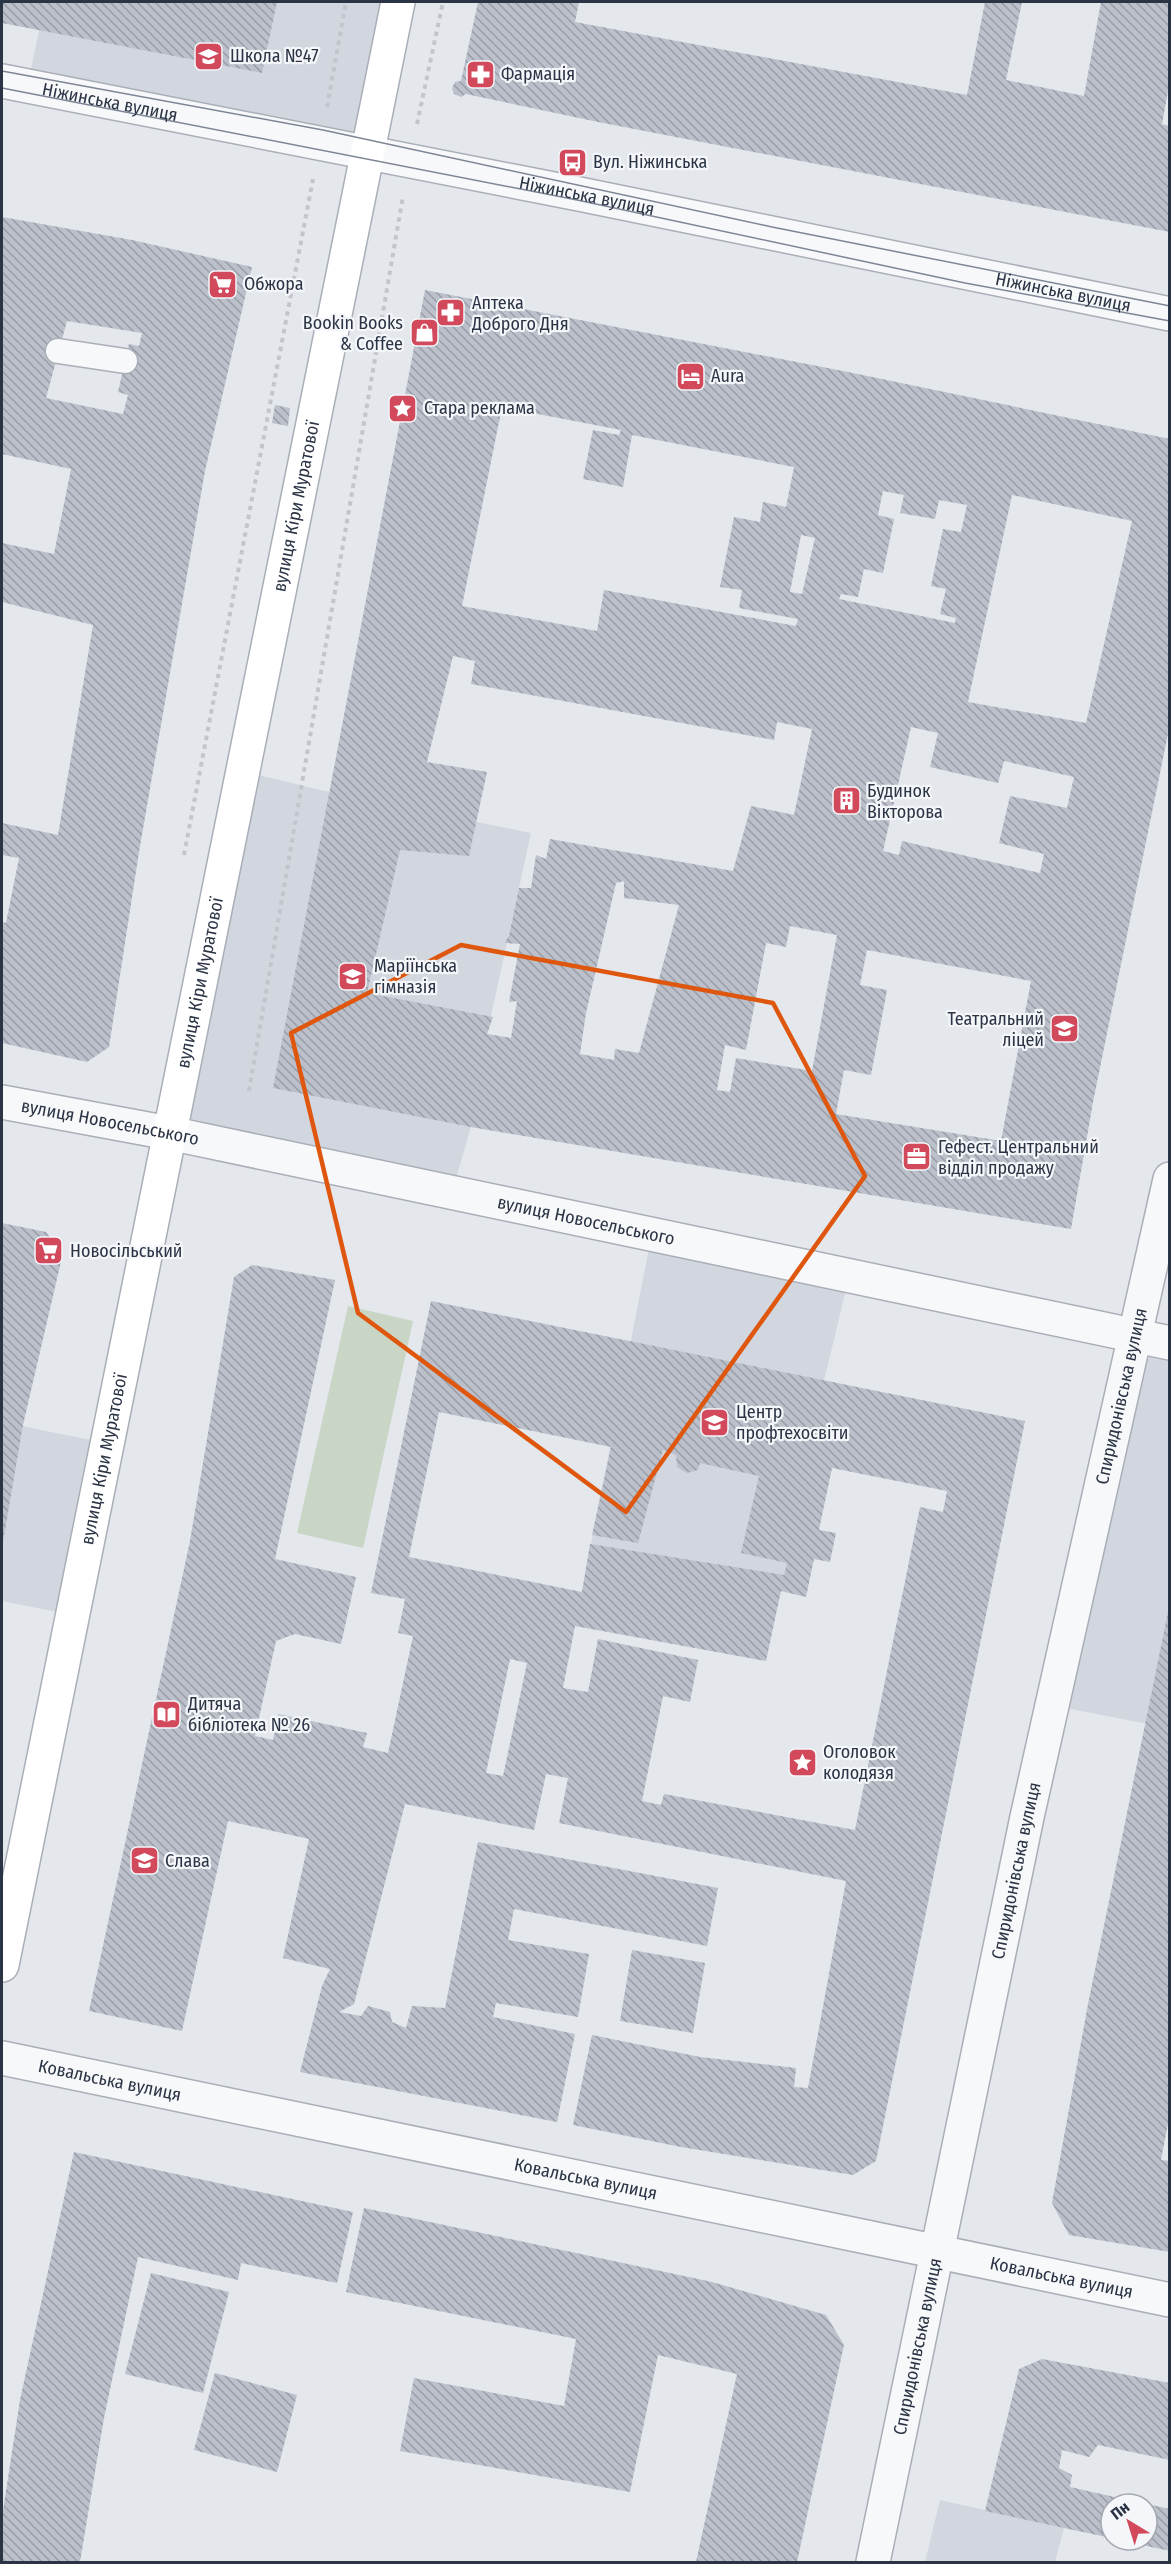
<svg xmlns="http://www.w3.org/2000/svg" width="1171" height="2564" font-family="'Fira Sans Condensed',sans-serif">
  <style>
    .built { fill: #d2d6de }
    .pitch { fill: #c9d6c5 }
    .building { fill: url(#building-back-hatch); fill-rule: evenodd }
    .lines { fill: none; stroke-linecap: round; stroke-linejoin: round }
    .lane-casing { stroke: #a9aeb7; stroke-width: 27 }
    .street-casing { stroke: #a9aeb7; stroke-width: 36 }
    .secondary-casing { stroke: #a9aeb7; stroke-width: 36 }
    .path { stroke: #c2c5cb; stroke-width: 4; stroke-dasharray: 4.5 4.5; stroke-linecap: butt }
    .lane { stroke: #f7f8fa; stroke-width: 24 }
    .street { stroke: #f7f8fa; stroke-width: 33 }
    .secondary { stroke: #fff; stroke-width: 33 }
    .tram { stroke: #7d8696; stroke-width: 1.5 }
    .marked { fill: none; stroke: #df570f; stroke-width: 4.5; stroke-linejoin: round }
    .labels { text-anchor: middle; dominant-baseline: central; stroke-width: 4.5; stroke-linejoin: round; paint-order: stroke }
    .poi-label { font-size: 18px; fill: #2b3445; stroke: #f4f6f9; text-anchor: start }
    .street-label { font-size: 18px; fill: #2b3445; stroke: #f4f6f9 }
  </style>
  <defs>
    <pattern id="building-back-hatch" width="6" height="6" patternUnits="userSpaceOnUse" patternTransform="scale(1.5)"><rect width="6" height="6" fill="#bbc0ca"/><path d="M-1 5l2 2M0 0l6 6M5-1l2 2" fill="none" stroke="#989da6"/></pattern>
  </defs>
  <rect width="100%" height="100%" fill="#e4e7ec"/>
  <g class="built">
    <polygon points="45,2 396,2 366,150 28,83"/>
    <polygon points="246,772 329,792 531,833 487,1034 471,1127 452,1192 172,1132"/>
    <polygon points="651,1238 849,1277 824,1381 781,1591 575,1626"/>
    <polygon points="1139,1343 1169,1348 1169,1728 1055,1706"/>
    <polygon points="2,1422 105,1443 62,1613 2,1601"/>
    <polygon points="940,2500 1064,2528 1055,2562 925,2562"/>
  </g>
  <polygon class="pitch" points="348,1306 413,1321 363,1548 297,1533"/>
  <g class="building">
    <polygon points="2,2 277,2 262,73 2,23"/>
    <polygon points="478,2 579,2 575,22 967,95 985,2 1022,2 1006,80 1084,96 1101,2 1170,2 1170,80 1162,124 1170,126 1170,232 598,122 466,94 461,97 454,94 452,88 455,82 461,81"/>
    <path d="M2 217 132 240 252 267 205 471 139 852 109 1047 87 1062 2 1043V922L6 923 19 858 2 855V823L58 835 93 625 2 602V543L54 554 71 469 2 454ZM67 321 142 333 139 346 129 344 118 392 128 395 123 414 46 398Z"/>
    <path d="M425 290 848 372 1170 439V724L1093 1102 1071 1229 471 1127 273 1088ZM502 407 621 430 619 435 593 430 583 479 623 487 632 435 794 467 786 507 763 502 760 522 734 517 720 587 742 590 739 608 798 619 796 626 604 590 597 631 462 606ZM883 491 904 495 900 513 935 519 939 500 967 505 961 532 943 529 931 586 946 589 940 614 956 618 955 623 839 599 841 594 858 597 864 569 883 573 894 519 878 515ZM1012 495 1132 521 1086 723 968 702ZM801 535 815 538 802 594 790 592ZM453 656 475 661 471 684 774 740 777 722 812 729 794 815 751 806 733 871 550 839 546 859 536 855 531 888H519L509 935 505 943 520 944 509 1002 517 1001 511 1038 487 1034 493 1017 367 993 400 850 469 856 487 772 427 762ZM911 727 938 733 930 767 998 783 1004 761 1074 777 1067 808 1010 796 999 843 1044 854 1040 873 902 841 899 855 883 851ZM624 881V898L679 905 639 1053 615 1049 614 1060 580 1054 586 1013 616 883ZM790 926 837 935 812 1071 736 1058 730 1092 717 1090 725 1045 746 1050 766 943 786 947ZM867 950 1031 981 1001 1141 836 1114 844 1070 871 1075 887 990 860 985Z"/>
    <polygon points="275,405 290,408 288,426 272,423"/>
    <polygon points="2,1223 46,1232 63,1253 23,1425 3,1542"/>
    <path d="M252 1265 335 1280 275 1559 356 1577 341 1644 295 1634 276 1641 255 1736 273 1740 278 1714 367 1733 363 1747 388 1753 413 1636 398 1633 405 1599 371 1593 431 1301 1025 1421 876 2161 853 2175 681 2147 573 2125 592 2035 700 2057 796 2068 794 2087 808 2088 846 1881 559 1823 568 1778 546 1774 534 1830 405 1804 354 2004 339 2012 361 2016 368 2006 390 2012 392 2022 406 2028 412 2006 445 2008 478 1842 718 1888 707 1946 514 1909 508 1940 589 1954 578 2017 496 2003 493 2017 575 2034 557 2122 300 2072 322 1986 330 1969 283 1958 309 1839 228 1821 182 2031 89 2011 190 1541 234 1277ZM439 1412 611 1447 592 1535 638 1543 663 1450 676 1455 677 1467 687 1473 698 1470 700 1463 759 1476 741 1553 787 1563 784 1575 590 1544 582 1592 409 1557ZM832 1468 947 1491 943 1512 920 1507 855 1830 664 1794 661 1805 642 1801 663 1696 690 1702 698 1660 598 1639 588 1692 563 1688 575 1626 766 1661 781 1591 806 1597 814 1559 830 1562 836 1533 819 1530ZM510 1659 527 1663 503 1776 486 1773Z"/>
    <polygon points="1168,1612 1170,2113 1161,2160 1170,2161 1170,2252 1069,2235 1052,2203 1088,2004"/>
    <polygon points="632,1950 705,1963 693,2033 620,2021"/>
    <polygon points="74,2152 353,2212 337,2283 241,2263 238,2280 138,2257 104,2418 80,2562 2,2562 2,2517 20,2400"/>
    <polygon points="364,2208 712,2282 826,2315 844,2345 797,2562 696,2562 737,2374 658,2355 630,2492 400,2451 414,2378 564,2406 576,2339 346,2292"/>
    <polygon points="151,2273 229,2292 203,2393 125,2374"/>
    <polygon points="1042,2359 1170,2383 1170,2460 1098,2445 1089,2457 1062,2450 1059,2468 1072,2475 1070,2487 1141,2503 1111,2504 1111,2538 985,2511 1019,2369"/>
    <polygon points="215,2373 297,2395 277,2472 194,2450"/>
    <polygon points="1147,2504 1170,2509 1170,2551 1123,2541 1147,2540"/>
  </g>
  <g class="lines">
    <defs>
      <polyline id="lane" points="58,351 125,361"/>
      <g id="street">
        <path id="s1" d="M2 81 579 194 1170 314"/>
        <path id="s2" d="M2 1102 169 1133 1170 1343"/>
        <path id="s3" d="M2 2058 1170 2300"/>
        <path id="s4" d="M873 2562 1027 1817 1170 1179"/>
      </g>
      <g id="secondary">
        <path id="s5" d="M2 1965 398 2"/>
      </g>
    </defs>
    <use href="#lane" class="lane-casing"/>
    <use href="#street" class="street-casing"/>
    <use href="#secondary" class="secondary-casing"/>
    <g class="path">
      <polyline points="327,107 346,2"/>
      <polyline points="417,124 443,2"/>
      <polyline points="897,788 910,792"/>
      <polyline points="184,855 313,179"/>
      <polyline points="249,1091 403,196"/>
    </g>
    <use href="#lane" class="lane"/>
    <use href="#street" class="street"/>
    <use href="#secondary" class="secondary"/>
    <g class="tram">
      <polyline points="2,71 323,130 772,227 1170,306"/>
      <polyline points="2,88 577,200 965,283 1170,321"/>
    </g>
  </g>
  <path class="marked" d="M461 945 773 1003 865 1176 626 1512 358 1313 291 1033Z"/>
  <defs>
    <symbol id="school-square" viewBox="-11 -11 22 22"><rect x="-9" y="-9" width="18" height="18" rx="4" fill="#d1495b" stroke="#f4f6f9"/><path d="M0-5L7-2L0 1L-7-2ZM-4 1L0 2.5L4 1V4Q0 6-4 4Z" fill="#fff"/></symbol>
    <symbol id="pharmacy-square" viewBox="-11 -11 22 22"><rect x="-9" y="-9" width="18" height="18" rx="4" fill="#d1495b" stroke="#f4f6f9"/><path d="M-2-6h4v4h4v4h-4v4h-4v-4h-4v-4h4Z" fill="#fff"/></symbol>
    <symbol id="bus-square" viewBox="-11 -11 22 22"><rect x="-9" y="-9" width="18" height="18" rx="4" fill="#d1495b" stroke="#f4f6f9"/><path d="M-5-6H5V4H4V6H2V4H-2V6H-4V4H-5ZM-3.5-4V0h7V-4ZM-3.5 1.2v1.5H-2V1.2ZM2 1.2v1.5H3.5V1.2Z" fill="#fff"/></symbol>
    <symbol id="supermarket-square" viewBox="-11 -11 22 22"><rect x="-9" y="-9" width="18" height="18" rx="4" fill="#d1495b" stroke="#f4f6f9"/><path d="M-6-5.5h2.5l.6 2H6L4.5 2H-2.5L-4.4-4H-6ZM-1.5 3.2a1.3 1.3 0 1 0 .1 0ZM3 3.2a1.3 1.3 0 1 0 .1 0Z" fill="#fff"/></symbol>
    <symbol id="shop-square" viewBox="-11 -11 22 22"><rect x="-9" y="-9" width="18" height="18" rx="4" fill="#d1495b" stroke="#f4f6f9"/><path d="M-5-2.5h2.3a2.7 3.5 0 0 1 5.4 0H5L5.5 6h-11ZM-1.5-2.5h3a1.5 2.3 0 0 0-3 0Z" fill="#fff"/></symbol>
    <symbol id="hotel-square" viewBox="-11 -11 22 22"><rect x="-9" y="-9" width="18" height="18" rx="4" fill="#d1495b" stroke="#f4f6f9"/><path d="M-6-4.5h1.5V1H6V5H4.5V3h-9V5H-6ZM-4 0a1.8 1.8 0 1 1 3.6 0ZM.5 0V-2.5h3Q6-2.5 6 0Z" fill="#fff"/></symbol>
    <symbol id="sight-square" viewBox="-11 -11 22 22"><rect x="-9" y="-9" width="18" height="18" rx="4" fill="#d1495b" stroke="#f4f6f9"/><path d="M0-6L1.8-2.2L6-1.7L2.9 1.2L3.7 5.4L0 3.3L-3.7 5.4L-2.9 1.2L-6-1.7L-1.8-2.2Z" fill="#fff"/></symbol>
    <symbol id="building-square" viewBox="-11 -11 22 22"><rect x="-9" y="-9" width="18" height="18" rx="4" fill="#d1495b" stroke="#f4f6f9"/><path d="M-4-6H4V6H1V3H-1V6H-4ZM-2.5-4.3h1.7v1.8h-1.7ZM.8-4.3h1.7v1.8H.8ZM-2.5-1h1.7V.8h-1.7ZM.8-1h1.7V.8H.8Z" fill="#fff"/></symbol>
    <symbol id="university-square" viewBox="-11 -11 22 22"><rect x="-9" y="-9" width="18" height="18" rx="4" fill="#d1495b" stroke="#f4f6f9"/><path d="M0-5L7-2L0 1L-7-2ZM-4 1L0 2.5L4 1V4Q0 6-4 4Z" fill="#fff"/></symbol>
    <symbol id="office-square" viewBox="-11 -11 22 22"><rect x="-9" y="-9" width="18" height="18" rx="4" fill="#d1495b" stroke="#f4f6f9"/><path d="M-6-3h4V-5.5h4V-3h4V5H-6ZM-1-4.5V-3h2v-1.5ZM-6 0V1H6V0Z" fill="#fff"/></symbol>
    <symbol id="library-square" viewBox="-11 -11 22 22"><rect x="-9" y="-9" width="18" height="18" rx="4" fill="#d1495b" stroke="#f4f6f9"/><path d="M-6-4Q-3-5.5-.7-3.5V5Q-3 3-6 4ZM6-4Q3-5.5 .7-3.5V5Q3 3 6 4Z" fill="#fff"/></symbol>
  </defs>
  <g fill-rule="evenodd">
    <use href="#school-square" x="192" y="40" width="33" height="33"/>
    <use href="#pharmacy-square" x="464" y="58" width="33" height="33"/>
    <use href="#bus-square" x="556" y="146" width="33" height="33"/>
    <use href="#supermarket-square" x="206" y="268" width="33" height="33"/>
    <use href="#pharmacy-square" x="434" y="296" width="33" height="33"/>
    <use href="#shop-square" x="408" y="316" width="33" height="33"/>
    <use href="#hotel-square" x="674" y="360" width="33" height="33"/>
    <use href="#sight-square" x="386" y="392" width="33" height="33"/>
    <use href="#building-square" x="830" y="784" width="33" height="33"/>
    <use href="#school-square" x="336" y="960" width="33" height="33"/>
    <use href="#university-square" x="1048" y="1012" width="33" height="33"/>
    <use href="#office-square" x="900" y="1140" width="33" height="33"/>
    <use href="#supermarket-square" x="32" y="1234" width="33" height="33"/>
    <use href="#university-square" x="698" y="1406" width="33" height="33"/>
    <use href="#library-square" x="150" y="1698" width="33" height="33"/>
    <use href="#sight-square" x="786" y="1746" width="33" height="33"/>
    <use href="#school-square" x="128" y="1844" width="33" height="33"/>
  </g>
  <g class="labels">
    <g class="poi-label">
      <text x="230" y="56">Школа №47</text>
      <text x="501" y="74">Фармація</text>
      <text x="593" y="162">Вул. Ніжинська</text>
      <text x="244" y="284">Обжора</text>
      <text x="472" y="303">Аптека<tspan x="472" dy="21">Доброго Дня</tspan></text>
      <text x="403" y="323" text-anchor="end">Bookin Books<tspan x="403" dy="21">&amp; Coffee</tspan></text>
      <text x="711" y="376">Aura</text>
      <text x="424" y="408">Стара реклама</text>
      <text x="867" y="791">Будинок<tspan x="867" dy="21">Вікторова</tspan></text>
      <text x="374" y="966">Маріїнська<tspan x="374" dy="21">гімназія</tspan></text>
      <text x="1044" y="1019" text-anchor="end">Театральний<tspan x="1044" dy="21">ліцей</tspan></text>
      <text x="938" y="1147">Гефест. Центральний<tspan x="938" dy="21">відділ продажу</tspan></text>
      <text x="70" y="1251">Новосільський</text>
      <text x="736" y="1412">Центр<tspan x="736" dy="21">профтехосвіти</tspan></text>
      <text x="188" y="1704">Дитяча<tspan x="188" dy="21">бібліотека № 26</tspan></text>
      <text x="823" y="1752">Оголовок<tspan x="823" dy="21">колодязя</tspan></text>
      <text x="165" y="1861">Слава</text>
    </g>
    <g class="street-label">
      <text stroke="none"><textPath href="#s1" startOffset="110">Ніжинська вулиця</textPath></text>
      <text stroke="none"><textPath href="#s1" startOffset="596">Ніжинська вулиця</textPath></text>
      <text stroke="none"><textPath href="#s1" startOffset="1082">Ніжинська вулиця</textPath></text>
      <text stroke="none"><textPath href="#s5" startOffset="1488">вулиця Кіри Муратової</textPath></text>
      <text stroke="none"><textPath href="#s5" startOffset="1002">вулиця Кіри Муратової</textPath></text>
      <text stroke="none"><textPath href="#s2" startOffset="110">вулиця Новосельського</textPath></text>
      <text stroke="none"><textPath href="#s2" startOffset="596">вулиця Новосельського</textPath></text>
      <text stroke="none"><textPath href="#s4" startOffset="1192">Спиридонівська вулиця</textPath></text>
      <text stroke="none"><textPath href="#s5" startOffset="516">вулиця Кіри Муратової</textPath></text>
      <text stroke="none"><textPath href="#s4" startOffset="706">Спиридонівська вулиця</textPath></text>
      <text stroke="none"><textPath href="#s3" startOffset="110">Ковальська вулиця</textPath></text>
      <text stroke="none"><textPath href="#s3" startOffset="596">Ковальська вулиця</textPath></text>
      <text stroke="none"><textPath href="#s3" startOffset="1082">Ковальська вулиця</textPath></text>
      <text stroke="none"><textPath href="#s4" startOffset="220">Спиридонівська вулиця</textPath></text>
    </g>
  </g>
  <rect width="1171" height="2564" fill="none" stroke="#2b3445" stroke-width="6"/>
  <g transform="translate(1129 2522) rotate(322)"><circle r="28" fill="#f4f6f9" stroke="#a4a8b1" stroke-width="1.5"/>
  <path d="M0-4.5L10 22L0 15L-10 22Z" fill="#d1495b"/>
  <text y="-9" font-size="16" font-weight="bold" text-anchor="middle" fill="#2b3445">Пн</text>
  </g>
</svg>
